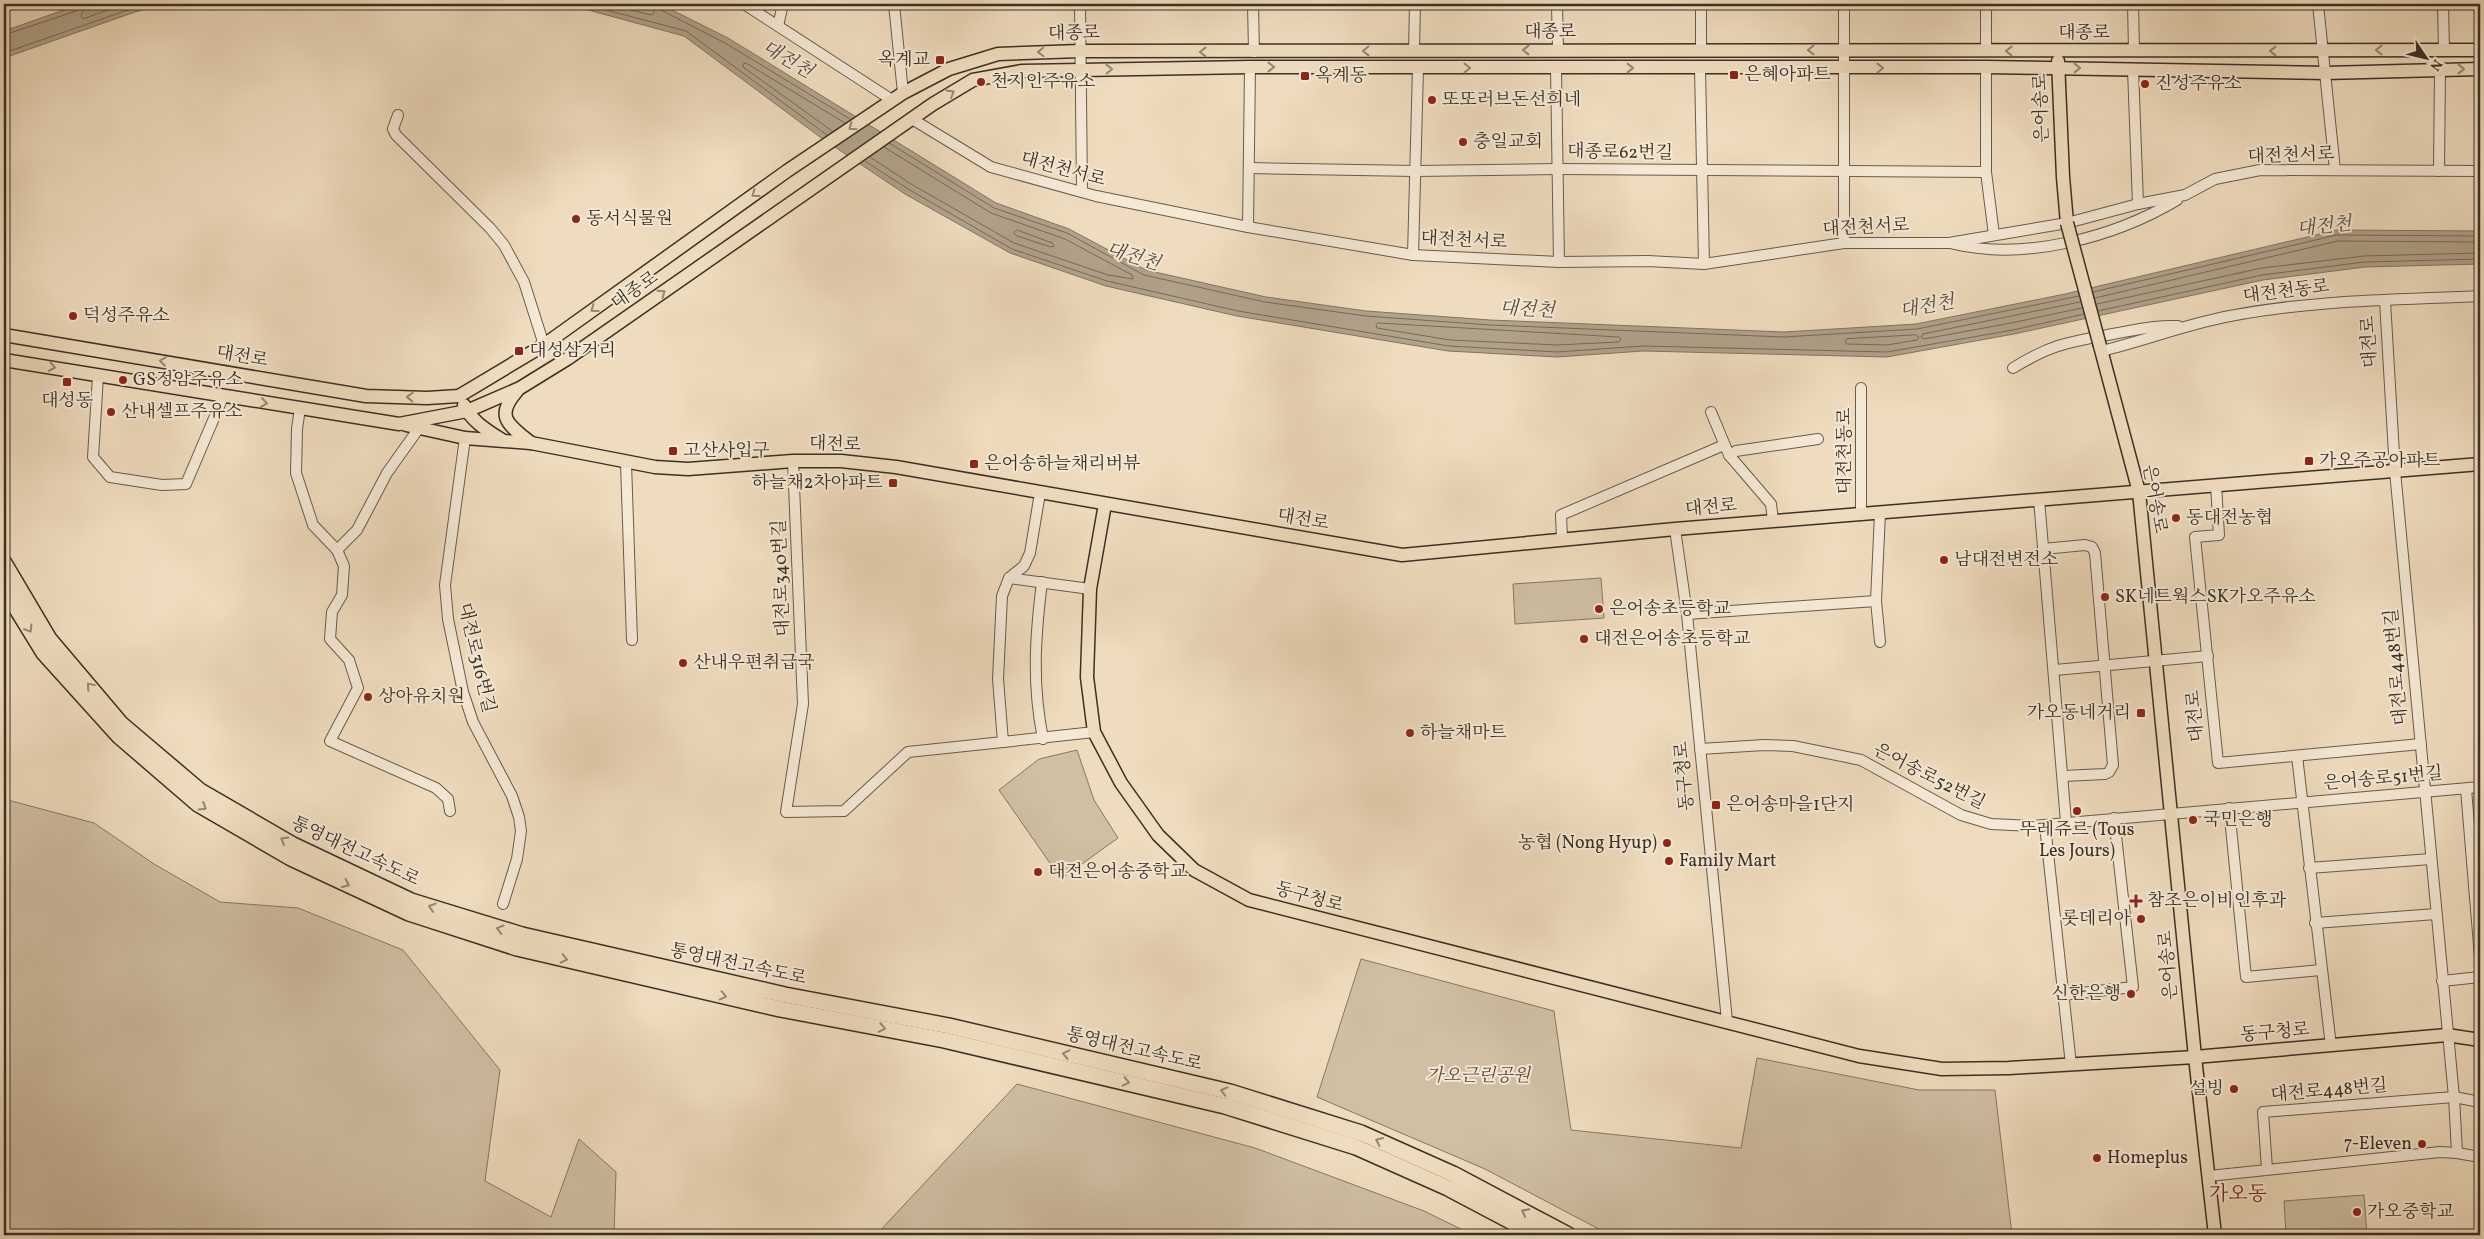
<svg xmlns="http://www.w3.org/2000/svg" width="2484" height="1239" font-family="Vollkorn,'Noto Serif KR',serif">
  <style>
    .green { fill: #d0bfa4; stroke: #857864 }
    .water { fill: #b1a28a; stroke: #817562 }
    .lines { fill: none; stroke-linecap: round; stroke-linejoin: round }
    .shore { stroke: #766a58; stroke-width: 1 }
    .minor-casing { stroke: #675c4b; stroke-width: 12 }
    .major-casing { stroke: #3a3125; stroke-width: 15 }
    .highway-casing { stroke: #3a3125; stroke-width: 18 }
    .minor { stroke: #f5e8d5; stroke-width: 10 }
    .major { stroke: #efdcbe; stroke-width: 12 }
    .highway { stroke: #efdcbe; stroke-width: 15 }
    .major-bridge-casing { stroke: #3a3125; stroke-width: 15; stroke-linecap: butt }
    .major-bridge { stroke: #efdcbe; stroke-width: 12 }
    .oneway { stroke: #948672 }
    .poi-dot { fill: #8f2418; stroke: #f5e8d5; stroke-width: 2 }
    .labels { text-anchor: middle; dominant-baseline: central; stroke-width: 4; stroke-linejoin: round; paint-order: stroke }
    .street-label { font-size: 18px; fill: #3a3125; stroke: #f5e8d5 }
    .poi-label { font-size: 18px; fill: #3a3125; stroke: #f5e8d5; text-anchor: start }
    .park-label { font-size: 18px; font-style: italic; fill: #584d3e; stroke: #f5e8d5 }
    .water-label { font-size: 19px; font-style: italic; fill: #584d3e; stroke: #f5e8d5 }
    .quarter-label { font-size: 20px; fill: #7a1f14; stroke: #f5e8d5 }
  </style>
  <rect width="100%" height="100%" fill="#efdcbe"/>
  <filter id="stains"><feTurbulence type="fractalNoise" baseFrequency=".004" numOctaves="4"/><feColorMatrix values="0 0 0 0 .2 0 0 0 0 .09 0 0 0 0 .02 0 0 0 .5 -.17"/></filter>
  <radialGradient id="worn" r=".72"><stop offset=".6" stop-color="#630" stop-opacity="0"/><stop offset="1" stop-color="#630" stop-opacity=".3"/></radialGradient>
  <g class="green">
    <polygon points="1601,578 1604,618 1515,624 1513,584"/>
    <polygon points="1077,750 1094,800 1118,838 1061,879 999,790 1039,759"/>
    <polygon points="4,799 94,823 154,864 220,902 298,908 403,950 500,1070 485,1181 551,1217 579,1139 616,1172 614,1235 4,1235"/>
    <polygon points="1361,959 1554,1011 1571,1130 1741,1148 1757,1058 1919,1090 1995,1090 2012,1235 1610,1235 1485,1169 1317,1097"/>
    <polygon points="1017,1084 1255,1148 1424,1211 1473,1235 876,1235"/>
    <polygon points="2364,1195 2367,1235 2286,1235 2284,1201"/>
  </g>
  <g class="water">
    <polygon points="81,4 165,4 135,12 4,58 4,31"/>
    <polygon points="566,4 658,4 666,7 728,38 996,203 1069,229 1146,270 1266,297 1366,311 1490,320 1784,332 1916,324 2065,294 2337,230 2480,231 2480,264 2365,267 2263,280 2014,334 1887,357 1643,351 1557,357 1448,351 1237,316 1106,286 1010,253 905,194 820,137 684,36"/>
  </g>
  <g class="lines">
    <g class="shore">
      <polyline points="86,4 81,16 83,19 124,4"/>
      <polyline points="583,4 686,31 827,135"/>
      <polyline points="607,4 651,15 654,13 652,4"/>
      <polyline points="658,4 661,10 725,43 850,119"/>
      <polyline points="4,35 76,11 79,4"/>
      <polyline points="4,53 145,4"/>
      <polyline points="832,131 750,72 743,67 743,64 746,63 845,123"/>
      <polyline points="889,143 994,208 1067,233 1144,275 1265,302 1366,316 1490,325 1784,337 1917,329 2079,296"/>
      <polyline points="870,157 911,184 1014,243 1108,275 1133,279 1132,275 1065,239 991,213 884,147"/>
      <polyline points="865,161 908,189 1012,249 1107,281 1238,311 1449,346 1557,352 1643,346 1887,352 2013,330 2084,314"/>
      <polygon points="1017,230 1052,243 1054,246 1051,247 1017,236 1014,233"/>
      <polyline points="2093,292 2337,235 2480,236"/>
      <polyline points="2095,298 2338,241 2480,242"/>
      <polyline points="2080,302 1923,334 1921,337 1924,339 2011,323 2082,308"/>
      <polyline points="2097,304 2262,268 2364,256 2480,253"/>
      <polyline points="2098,311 2262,275 2364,262 2480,259"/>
      <polygon points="1378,323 1619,337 1621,339 1619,342 1557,345 1450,340 1377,328 1376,325"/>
      <polygon points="1916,335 1919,337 1917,340 1887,345 1847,344 1845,342 1847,339"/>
    </g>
    <defs>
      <g id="minor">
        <polyline points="744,4 892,100"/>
        <polyline points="894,4 903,93"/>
        <polyline points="1080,4 1082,192"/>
        <polyline points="1253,4 1254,52"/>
        <polyline points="1557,4 1558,50"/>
        <polyline points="1701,4 1701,49"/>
        <polyline points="1986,4 1986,51"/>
        <polyline points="2133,4 2134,51"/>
        <polyline points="2318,4 2335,170"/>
        <polyline points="2443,4 2444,50"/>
        <polyline points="778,26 783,4"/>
        <polyline points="1414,50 1415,4"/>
        <polyline points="1986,67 1986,172 1994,235"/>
        <polyline points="1556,68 1559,262"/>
        <polyline points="1700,68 1704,264"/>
        <polyline points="2133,69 2138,204"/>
        <polyline points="398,115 393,129 396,135 490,228 504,245 524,282 544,345"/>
        <polyline points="912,119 991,167 1096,196 1248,227 1413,255 1559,262 1648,261 1704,264 1844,243 1949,243 2067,223 2138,204 2185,195 2215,179 2260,170 2480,171"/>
        <polyline points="1249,168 1416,171 1559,169 1986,172"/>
        <polyline points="2439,171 2440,69"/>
        <polyline points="1248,227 1250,67"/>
        <polyline points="1844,243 1844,4"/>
        <path d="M1954 244C2026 261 2115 237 2177 200"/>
        <polyline points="1413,255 1418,68"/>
        <polyline points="2385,301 2395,471 2454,1097 2457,1153"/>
        <path d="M2101 351C2144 341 2186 324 2230 316 2312 300 2397 300 2480 296"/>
        <path d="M2013 368C2052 344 2069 342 2113 334 2136 330 2155 325 2178 326"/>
        <polyline points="98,376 93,457 110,477 162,485 186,484 223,397"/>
        <polyline points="1861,388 1861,515"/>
        <polyline points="300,408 297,429 296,473 313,525 337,550 344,566 342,595 332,612 330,639 349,660 358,688 330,741 436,788 448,799 450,811"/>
        <polyline points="1711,412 1729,455 1771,504 1773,521"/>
        <polyline points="465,438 445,585 448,619 463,692 473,722 512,796 519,817 521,831 517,859 503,904"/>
        <polyline points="1729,455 1736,451 1818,439"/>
        <polyline points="793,461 803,704 786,812 844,811 908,752 1003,742"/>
        <polyline points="626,463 632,640"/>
        <polyline points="2216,485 2219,535 2195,537 2218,763 2421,744"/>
        <polyline points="1040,493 1030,553 1024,566 1009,578 1002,596 998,679 1003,742 1094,732"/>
        <polyline points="2039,499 2066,822"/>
        <polyline points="1880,513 1876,601 1880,642"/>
        <polyline points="1675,529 1687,614 1727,1021"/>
        <polyline points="1562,539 1561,515 1724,445"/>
        <polyline points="2043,549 2085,545 2092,547 2095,553 2113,765 2109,772 2105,774 2063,776"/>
        <polyline points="337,550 357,530 387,473 419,428"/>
        <polyline points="1009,578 1090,589"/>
        <path d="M1042 582C1035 638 1032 684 1043 739"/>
        <polyline points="1687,614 1876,601"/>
        <polyline points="2055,670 2208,656"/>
        <polyline points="1700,749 1764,745 1793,746 1861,760 1961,815 1991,824 2033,826 2480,787"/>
        <polyline points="2297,756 2331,1046"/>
        <polyline points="2466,789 2480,957"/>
        <polyline points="2229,808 2246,977 2321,970"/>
        <polyline points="2045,825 2071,1065"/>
        <polyline points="2309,868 2431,859"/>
        <polyline points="2315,923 2436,914"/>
        <polyline points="2442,981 2480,977"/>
        <polyline points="2063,995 2133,987 2114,818"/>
        <polyline points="2267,1169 2263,1112 2454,1097 2480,1102"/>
        <polyline points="2209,1176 2440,1152 2457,1153 2480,1157"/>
      </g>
      <g id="major">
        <polyline points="2058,61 2063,177 2067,223"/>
        <polyline points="4,335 366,396 427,398 459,396 544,345 787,171 903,93 949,69 998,54 1080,51 2480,50"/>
        <polyline points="2100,346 2139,492 2195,1057 2215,1235"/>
        <polyline points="4,360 399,424 467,411 520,388 567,359 933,104 973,80 1022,71 1081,70 1250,67 1986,67 2325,73 2480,69"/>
        <path d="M517 391C494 417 509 425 531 443"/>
        <path d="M464 405C471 421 488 431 502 440"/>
        <polyline points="406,425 465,438 531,443 655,467 688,469 793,461 841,461 896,467 1402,555 1675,529 2480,464"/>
        <polyline points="1105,504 1090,589 1087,677 1094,732 1121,783 1158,835 1194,870 1249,900 1859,1056 1942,1069 2009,1068 2195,1057 2447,1035 2480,1040"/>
      </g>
      <g id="highway">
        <polyline points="4,563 49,639 121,724 200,791 293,845 411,901 522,935 785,995 949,1026 1230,1092 1361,1133 1453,1174 1568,1235"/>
        <polyline points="4,588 44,653 119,736 198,804 291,858 409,913 517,948 780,1009 944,1040 1225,1106 1356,1147 1448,1188 1537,1235"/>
      </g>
    </defs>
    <use href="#minor" class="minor-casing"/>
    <use href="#major" class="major-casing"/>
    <use href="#highway" class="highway-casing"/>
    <use href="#minor" class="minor"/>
    <use href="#major" class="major"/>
    <use href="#highway" class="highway"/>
    <defs>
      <polyline id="major-bridge" points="2067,223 2100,346"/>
    </defs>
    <use href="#major-bridge" class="major-bridge-casing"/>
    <use href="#major-bridge" class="major-bridge"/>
  </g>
  <defs><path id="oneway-chevron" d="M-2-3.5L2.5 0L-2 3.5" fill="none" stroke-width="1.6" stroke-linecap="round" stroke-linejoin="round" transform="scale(1.25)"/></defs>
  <g class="oneway">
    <use href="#oneway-chevron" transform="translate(1526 50) rotate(180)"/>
    <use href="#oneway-chevron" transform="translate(1811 50) rotate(-180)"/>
    <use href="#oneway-chevron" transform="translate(2379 50) rotate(180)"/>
    <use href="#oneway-chevron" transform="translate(1366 51) rotate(179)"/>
    <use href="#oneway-chevron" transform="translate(2009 51) rotate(-180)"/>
    <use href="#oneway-chevron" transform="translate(2273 51) rotate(180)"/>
    <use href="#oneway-chevron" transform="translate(1041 52) rotate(178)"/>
    <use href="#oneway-chevron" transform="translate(1203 52) rotate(-180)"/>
    <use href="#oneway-chevron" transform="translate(1271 67)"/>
    <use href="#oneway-chevron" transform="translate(1467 68)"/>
    <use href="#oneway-chevron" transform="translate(1630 68)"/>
    <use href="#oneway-chevron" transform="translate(1880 68) rotate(-1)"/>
    <use href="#oneway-chevron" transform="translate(2077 68)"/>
    <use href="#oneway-chevron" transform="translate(1109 69) rotate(-1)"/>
    <use href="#oneway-chevron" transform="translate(2461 69)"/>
    <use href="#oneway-chevron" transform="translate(951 93) rotate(-31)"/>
    <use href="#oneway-chevron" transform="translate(852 127) rotate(145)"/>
    <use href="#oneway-chevron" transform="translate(755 194) rotate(144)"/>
    <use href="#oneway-chevron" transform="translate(662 293) rotate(-35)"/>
    <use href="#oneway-chevron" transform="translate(594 309) rotate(144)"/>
    <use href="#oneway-chevron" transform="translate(163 361) rotate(-171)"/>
    <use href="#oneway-chevron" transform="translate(52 367) rotate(11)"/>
    <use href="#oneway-chevron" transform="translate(410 397) rotate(-178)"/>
    <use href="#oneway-chevron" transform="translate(264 403) rotate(8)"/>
    <use href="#oneway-chevron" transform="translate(29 629) rotate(58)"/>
    <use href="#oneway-chevron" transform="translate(90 686) rotate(-130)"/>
    <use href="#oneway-chevron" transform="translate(203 807) rotate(32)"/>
    <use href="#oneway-chevron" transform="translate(284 840) rotate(-150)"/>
    <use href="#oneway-chevron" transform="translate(346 884) rotate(25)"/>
    <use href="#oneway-chevron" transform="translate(432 907) rotate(-162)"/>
    <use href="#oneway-chevron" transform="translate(500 929) rotate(-164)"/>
    <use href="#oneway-chevron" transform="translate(564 959) rotate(13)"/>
    <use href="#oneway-chevron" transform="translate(723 996) rotate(13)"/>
    <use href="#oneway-chevron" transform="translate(882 1028) rotate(11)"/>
    <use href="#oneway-chevron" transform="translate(1066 1054) rotate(-167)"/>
    <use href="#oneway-chevron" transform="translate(1126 1082) rotate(13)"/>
    <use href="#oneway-chevron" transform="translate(1224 1091) rotate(-166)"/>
    <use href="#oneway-chevron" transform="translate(1379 1141) rotate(-156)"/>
    <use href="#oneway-chevron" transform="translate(1525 1212) rotate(-152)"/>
  </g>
  <g class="poi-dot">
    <rect x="935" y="55" width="10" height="10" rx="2.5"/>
    <rect x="1729" y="70" width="10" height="10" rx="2.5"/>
    <rect x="1300" y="71" width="10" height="10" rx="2.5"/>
    <circle cx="981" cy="82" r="5"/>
    <circle cx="2145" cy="84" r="5"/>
    <circle cx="1432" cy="100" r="5"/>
    <circle cx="1463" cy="142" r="5"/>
    <circle cx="576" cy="219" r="5"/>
    <circle cx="73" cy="316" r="5"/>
    <rect x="514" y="346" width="10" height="10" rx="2.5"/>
    <circle cx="123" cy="380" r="5"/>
    <rect x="62" y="377" width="10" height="10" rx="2.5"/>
    <circle cx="111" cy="412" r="5"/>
    <rect x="668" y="446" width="10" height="10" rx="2.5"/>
    <rect x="2304" y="456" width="10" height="10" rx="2.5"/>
    <rect x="969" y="459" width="10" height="10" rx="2.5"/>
    <rect x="888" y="478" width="10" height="10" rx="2.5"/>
    <circle cx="2176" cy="518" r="5"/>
    <circle cx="1944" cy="560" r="5"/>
    <circle cx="2105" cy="597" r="5"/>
    <circle cx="1599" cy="609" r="5"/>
    <circle cx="1584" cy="639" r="5"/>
    <circle cx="683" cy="663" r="5"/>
    <circle cx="368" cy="697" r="5"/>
    <rect x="2136" y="708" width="10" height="10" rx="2.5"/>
    <circle cx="1410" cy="733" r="5"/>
    <rect x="1711" y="800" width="10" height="10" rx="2.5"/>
    <circle cx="2077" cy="811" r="5"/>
    <circle cx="2193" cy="820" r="5"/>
    <circle cx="1667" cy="843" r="5"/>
    <circle cx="1669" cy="861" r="5"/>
    <circle cx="1038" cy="872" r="5"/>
    <path d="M2133.5 893.5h5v5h5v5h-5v5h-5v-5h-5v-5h5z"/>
    <circle cx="2141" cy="919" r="5"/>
    <circle cx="2131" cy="994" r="5"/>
    <circle cx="2234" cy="1089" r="5"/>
    <circle cx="2422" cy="1144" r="5"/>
    <circle cx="2097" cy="1158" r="5"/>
    <circle cx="2357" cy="1212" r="5"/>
  </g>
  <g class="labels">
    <g class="street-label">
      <text x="1550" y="32">대종로</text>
      <text x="2084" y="33">대종로</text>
      <text transform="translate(1074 34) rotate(-1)">대종로</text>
      <text transform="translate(2042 108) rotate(-92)">은어송로</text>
      <text transform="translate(1620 153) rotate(1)">대종로62번길</text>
      <text transform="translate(2291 156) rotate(-2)">대전천서로</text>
      <text transform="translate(1063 170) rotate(15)">대전천서로</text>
      <text transform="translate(1866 228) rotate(-3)">대전천서로</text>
      <text transform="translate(1464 241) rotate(3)">대전천서로</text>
      <text transform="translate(635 291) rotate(-35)">대종로</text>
      <text transform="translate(2286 292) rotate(-7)">대전천동로</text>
      <text transform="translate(2370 342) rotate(-93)">대전로</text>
      <text transform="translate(242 357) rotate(10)">대전로</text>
      <text transform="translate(835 445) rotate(2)">대전로</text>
      <text transform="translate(1845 451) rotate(-90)">대전천동로</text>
      <text transform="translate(2154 499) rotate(80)">은어송로</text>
      <text transform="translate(1711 508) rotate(-5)">대전로</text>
      <text transform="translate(1303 520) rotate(10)">대전로</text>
      <text transform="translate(782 578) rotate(-92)">대전로340번길</text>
      <text transform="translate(476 658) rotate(77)">대전로316번길</text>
      <text transform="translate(2397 667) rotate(-95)">대전로448번길</text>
      <text transform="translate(2196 716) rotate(-95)">대전로</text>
      <text transform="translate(1685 776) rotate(-95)">동구청로</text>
      <text transform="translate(1929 777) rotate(27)">은어송로52번길</text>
      <text transform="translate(2383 779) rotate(-5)">은어송로51번길</text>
      <text transform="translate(355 852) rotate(25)">통영대전고속도로</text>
      <text transform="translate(1309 898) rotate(15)">동구청로</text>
      <text transform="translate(738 965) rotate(12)">통영대전고속도로</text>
      <text transform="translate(2169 965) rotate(-95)">은어송로</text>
      <text transform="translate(2275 1033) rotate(-5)">동구청로</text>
      <text transform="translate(1134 1050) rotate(13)">통영대전고속도로</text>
      <text transform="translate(2329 1091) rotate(-5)">대전로448번길</text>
    </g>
    <g class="poi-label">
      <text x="930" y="60" text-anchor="end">옥계교</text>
      <text x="1744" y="75">은혜아파트</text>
      <text x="1315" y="76">옥계동</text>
      <text x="991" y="82">천지인주유소</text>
      <text x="2155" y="84">진성주유소</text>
      <text x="1442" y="100">또또러브돈선희네</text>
      <text x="1473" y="142">충일교회</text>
      <text x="586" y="219">동서식물원</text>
      <text x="83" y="316">덕성주유소</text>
      <text x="529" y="351">대성삼거리</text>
      <text x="133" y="380">GS정암주유소</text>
      <text x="67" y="401" text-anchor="middle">대성동</text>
      <text x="121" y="412">산내셀프주유소</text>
      <text x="683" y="451">고산사입구</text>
      <text x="2319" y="461">가오주공아파트</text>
      <text x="984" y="464">은어송하늘채리버뷰</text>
      <text x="883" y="483" text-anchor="end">하늘채2차아파트</text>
      <text x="2186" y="518">동대전농협</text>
      <text x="1954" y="560">남대전변전소</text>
      <text x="2115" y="597">SK네트웍스SK가오주유소</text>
      <text x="1609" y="609">은어송초등학교</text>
      <text x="1594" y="639">대전은어송초등학교</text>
      <text x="693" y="663">산내우편취급국</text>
      <text x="378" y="697">상아유치원</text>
      <text x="2131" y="713" text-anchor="end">가오동네거리</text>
      <text x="1420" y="733">하늘채마트</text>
      <text x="1726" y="805">은어송마을1단지</text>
      <text x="2203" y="820">국민은행</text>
      <text x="2077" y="830" text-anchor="middle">뚜레쥬르 (Tous<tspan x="2077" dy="21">Les Jours)</tspan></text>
      <text x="1657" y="843" text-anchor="end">농협 (Nong Hyup)</text>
      <text x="1679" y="861">Family Mart</text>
      <text x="1048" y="872">대전은어송중학교</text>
      <text x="2147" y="901">참조은이비인후과</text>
      <text x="2131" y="919" text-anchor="end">롯데리아</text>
      <text x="2121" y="994" text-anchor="end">신한은행</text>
      <text x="2224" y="1089" text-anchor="end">설빙</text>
      <text x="2412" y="1144" text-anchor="end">7-Eleven</text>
      <text x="2107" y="1158">Homeplus</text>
      <text x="2367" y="1212">가오중학교</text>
    </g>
    <g class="park-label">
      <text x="1478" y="1076">가오근린공원</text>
    </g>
    <g class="water-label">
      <text transform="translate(787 60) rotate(30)">대전천</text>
      <text transform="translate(2324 227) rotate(-6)">대전천</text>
      <text transform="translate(1133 257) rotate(17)">대전천</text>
      <text transform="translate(1927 307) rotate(-10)">대전천</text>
      <text transform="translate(1527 310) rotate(3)">대전천</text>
    </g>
    <g class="quarter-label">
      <text x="2238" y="1195">가오동</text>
    </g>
  </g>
  <rect width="2484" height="1239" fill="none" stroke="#efdcbe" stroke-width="20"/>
  <rect x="5" y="5" width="2474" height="1229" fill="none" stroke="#3a3125" stroke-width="2.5"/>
  <rect x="10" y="10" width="2464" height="1219" fill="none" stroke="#3a3125"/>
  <g transform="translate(2426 58) rotate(125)" stroke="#f5e8d5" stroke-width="4" paint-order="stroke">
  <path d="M0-4L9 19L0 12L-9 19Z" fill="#3a3125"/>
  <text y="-8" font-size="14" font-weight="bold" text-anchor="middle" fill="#3a3125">N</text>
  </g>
  <rect width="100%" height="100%" filter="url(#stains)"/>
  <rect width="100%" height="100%" fill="url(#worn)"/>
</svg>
